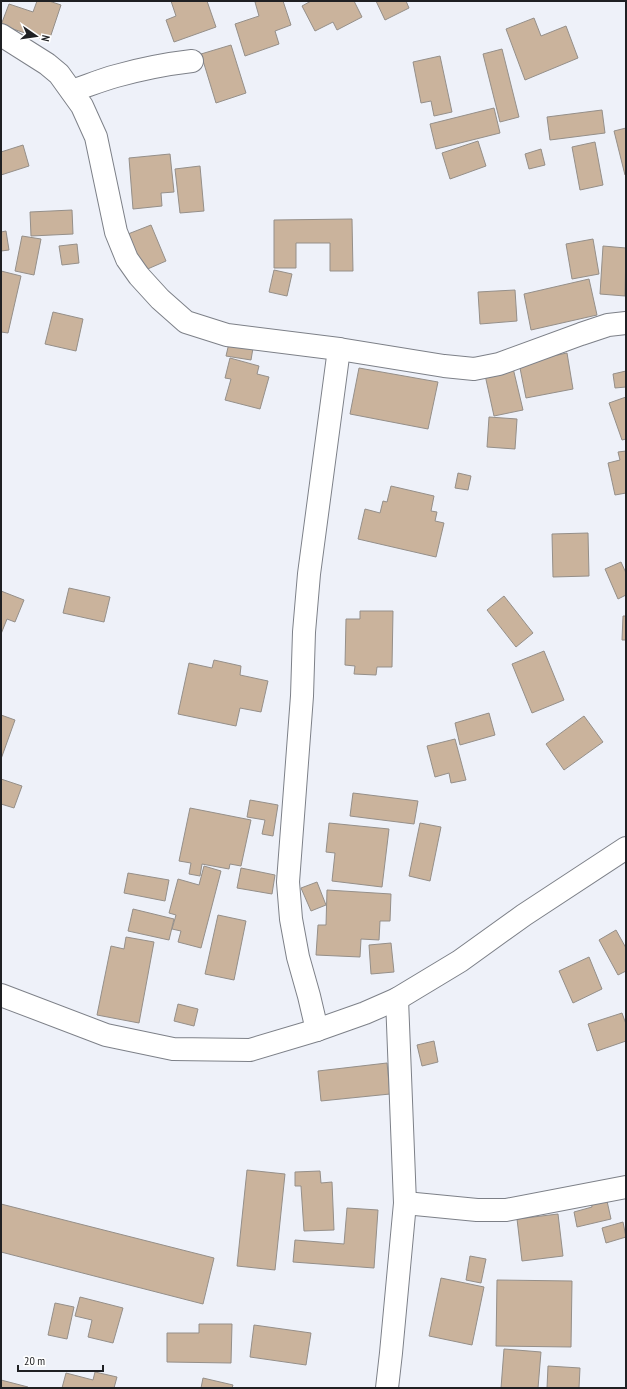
<svg xmlns="http://www.w3.org/2000/svg" width="627" height="1389" font-family="'PT Sans Narrow',sans-serif">
  <style>
    .building { fill: #cab39c; stroke: #958f89 }
    .lines { fill: none; stroke-linecap: round; stroke-linejoin: round }
    .minor-casing { stroke: #7d8088; stroke-width: 24 }
    .minor { stroke: #fff; stroke-width: 22 }
  </style>
  <rect width="100%" height="100%" fill="#eef1f9"/>
  <g class="building">
    <polygon points="37,1 49,1 61,5 49,41 1,25 9,4 33,12"/>
    <polygon points="171,1 207,1 216,27 174,42 166,20 176,16"/>
    <polygon points="259,1 283,1 291,25 275,31 279,44 245,56 235,24 259,16 255,2"/>
    <polygon points="311,1 354,1 362,17 337,30 333,22 315,31 302,6"/>
    <polygon points="376,1 406,1 409,8 385,20"/>
    <polygon points="534,18 541,36 566,26 578,58 525,80 506,29"/>
    <polygon points="231,45 246,93 216,103 201,54"/>
    <polygon points="502,49 519,117 500,122 483,54"/>
    <polygon points="440,56 452,112 434,116 431,101 421,103 413,62"/>
    <polygon points="494,108 500,133 436,149 430,124"/>
    <polygon points="602,110 605,133 550,140 547,117"/>
    <polygon points="626,128 626,175 625,175 614,131"/>
    <polygon points="478,141 486,166 450,179 442,153"/>
    <polygon points="595,142 603,185 580,190 572,147"/>
    <polygon points="23,145 29,166 1,175 1,152"/>
    <polygon points="541,149 545,165 529,169 525,154"/>
    <polygon points="170,154 174,192 161,193 162,206 133,209 129,158"/>
    <polygon points="200,166 204,211 180,213 175,169"/>
    <polygon points="72,210 73,234 31,236 30,212"/>
    <polygon points="352,219 353,271 330,271 330,243 296,243 296,268 274,268 274,220"/>
    <polygon points="151,225 166,261 143,271 128,234"/>
    <polygon points="6,231 9,250 1,251 1,232"/>
    <polygon points="22,236 41,239 34,275 15,271"/>
    <polygon points="593,239 599,274 572,279 566,244"/>
    <polygon points="77,244 79,263 62,265 59,246"/>
    <polygon points="603,246 626,248 625,296 600,294"/>
    <polygon points="274,270 292,274 287,296 269,292"/>
    <polygon points="1,271 21,276 8,333 1,332"/>
    <polygon points="589,279 597,315 531,330 524,294"/>
    <polygon points="515,290 517,321 480,324 478,292"/>
    <polygon points="53,312 83,319 76,351 45,344"/>
    <polygon points="229,343 253,348 251,360 226,356"/>
    <polygon points="567,353 573,389 526,398 519,363"/>
    <polygon points="230,358 259,366 257,374 269,377 260,409 225,400 231,379 225,378"/>
    <polygon points="359,368 438,382 428,429 350,414"/>
    <polygon points="513,368 523,410 494,416 485,375"/>
    <polygon points="626,371 626,387 615,388 613,374"/>
    <polygon points="626,397 626,439 622,440 609,403"/>
    <polygon points="489,417 517,419 515,449 487,447"/>
    <polygon points="626,451 626,493 615,495 608,463 620,460 618,452"/>
    <polygon points="458,473 471,476 468,490 455,488"/>
    <polygon points="391,486 434,496 431,511 437,512 435,521 444,523 436,557 358,539 365,509 380,513 383,501 387,502"/>
    <polygon points="588,533 589,576 553,577 552,534"/>
    <polygon points="621,562 626,573 626,595 618,599 605,569"/>
    <polygon points="69,588 110,597 104,622 63,613"/>
    <polygon points="1,591 24,600 15,622 7,619 1,634"/>
    <polygon points="504,596 533,633 516,647 487,610"/>
    <polygon points="360,611 393,611 392,667 377,667 376,675 354,674 355,666 345,665 346,619 360,619"/>
    <polygon points="623,616 626,616 626,640 622,640"/>
    <polygon points="544,651 564,700 532,713 512,664"/>
    <polygon points="214,660 241,666 240,675 268,681 261,712 240,708 236,726 178,714 189,663 212,668"/>
    <polygon points="489,713 495,735 460,745 455,723"/>
    <polygon points="1,715 15,720 1,759"/>
    <polygon points="584,716 603,742 564,770 546,744"/>
    <polygon points="455,739 466,780 451,783 449,773 435,777 427,746"/>
    <polygon points="1,779 22,786 14,808 1,804"/>
    <polygon points="353,793 418,801 414,824 350,816"/>
    <polygon points="250,800 278,805 273,836 262,834 265,820 247,817"/>
    <polygon points="190,808 251,820 241,866 230,864 229,869 202,864 200,876 189,874 191,863 179,861"/>
    <polygon points="329,823 389,829 382,887 332,881 335,853 326,852"/>
    <polygon points="420,823 441,827 430,881 409,876"/>
    <polygon points="204,866 221,871 201,948 178,942 181,931 172,929 176,915 169,913 178,879 199,885"/>
    <polygon points="241,868 275,875 272,894 237,888"/>
    <polygon points="128,873 169,880 165,901 124,893"/>
    <polygon points="317,882 326,905 311,911 301,888"/>
    <polygon points="327,890 391,894 390,921 380,921 379,940 361,939 360,957 316,955 318,925 326,925"/>
    <polygon points="133,909 174,919 169,940 128,931"/>
    <polygon points="218,915 246,921 234,980 205,974"/>
    <polygon points="616,930 626,948 626,971 618,975 599,940"/>
    <polygon points="126,937 154,942 139,1023 97,1015 111,946 124,949"/>
    <polygon points="391,943 394,972 371,974 369,945"/>
    <polygon points="589,957 602,989 573,1003 559,971"/>
    <polygon points="178,1004 198,1009 194,1026 174,1021"/>
    <polygon points="622,1013 626,1024 626,1041 597,1051 588,1024"/>
    <polygon points="434,1041 438,1062 422,1066 417,1045"/>
    <polygon points="387,1063 390,1094 321,1101 318,1071"/>
    <polygon points="247,1170 285,1174 275,1270 237,1266"/>
    <polygon points="320,1171 321,1183 332,1182 334,1230 304,1231 301,1186 295,1186 295,1172"/>
    <polygon points="605,1192 611,1219 577,1227 574,1212 592,1207 590,1196"/>
    <polygon points="1,1204 214,1258 203,1304 1,1252"/>
    <polygon points="347,1208 378,1210 374,1268 293,1262 295,1240 344,1244"/>
    <polygon points="558,1214 563,1256 522,1261 517,1219"/>
    <polygon points="623,1222 626,1237 606,1243 602,1228"/>
    <polygon points="470,1256 486,1259 481,1283 466,1280"/>
    <polygon points="441,1278 484,1287 472,1345 429,1336"/>
    <polygon points="497,1280 572,1281 571,1347 496,1346"/>
    <polygon points="80,1297 123,1308 113,1343 88,1337 92,1320 75,1316"/>
    <polygon points="55,1303 74,1307 67,1339 48,1335"/>
    <polygon points="199,1324 232,1324 231,1363 167,1362 167,1333 199,1333"/>
    <polygon points="254,1325 311,1333 306,1365 250,1357"/>
    <polygon points="504,1349 541,1352 538,1388 501,1388"/>
    <polygon points="548,1366 580,1368 579,1388 547,1388"/>
    <polygon points="95,1372 117,1377 114,1388 62,1388 66,1373 93,1380"/>
    <polygon points="203,1378 233,1385 232,1388 201,1388"/>
    <polygon points="1,1380 28,1387 28,1388 1,1388"/>
  </g>
  <g class="lines">
    <defs>
      <g id="minor">
        <polyline points="1,35 47,64 59,74 82,106 96,137 116,232 127,259 139,276 160,299 186,322 227,335 339,349 444,366 474,369 499,364 581,334 608,325 626,323"/>
        <path d="M72 91C87 86 101 80 116 76 141 69 166 64 192 61"/>
        <polyline points="1,995 106,1035 173,1049 250,1050 317,1030 365,1013 397,999 460,961 524,915 626,848"/>
        <polyline points="317,1030 309,996 298,957 291,919 288,882 302,696 304,632 309,574 339,349"/>
        <polyline points="405,1203 477,1210 506,1210 626,1187"/>
        <polyline points="387,1388 391,1353 405,1203 397,999"/>
      </g>
    </defs>
    <use href="#minor" class="minor-casing"/>
    <use href="#minor" class="minor"/>
  </g>
  <rect width="627" height="1389" fill="none" stroke="#1f2023" stroke-width="4"/>
  <g transform="translate(36 36) rotate(103)" stroke="#ffffff" stroke-width="3" paint-order="stroke">
  <path d="M0-3L7 15L0 10L-7 15Z" fill="#1f2023"/>
  <text y="-6" font-size="11" font-weight="bold" text-anchor="middle" fill="#1f2023">N</text>
  </g>
  <path d="M18 1365v6h85v-6" fill="none" stroke="#1f2023" stroke-width="2"/>
  <text x="24" y="1365" font-size="12" fill="#1f2023" stroke="#ffffff" stroke-width="3" paint-order="stroke">20 m</text>
</svg>
